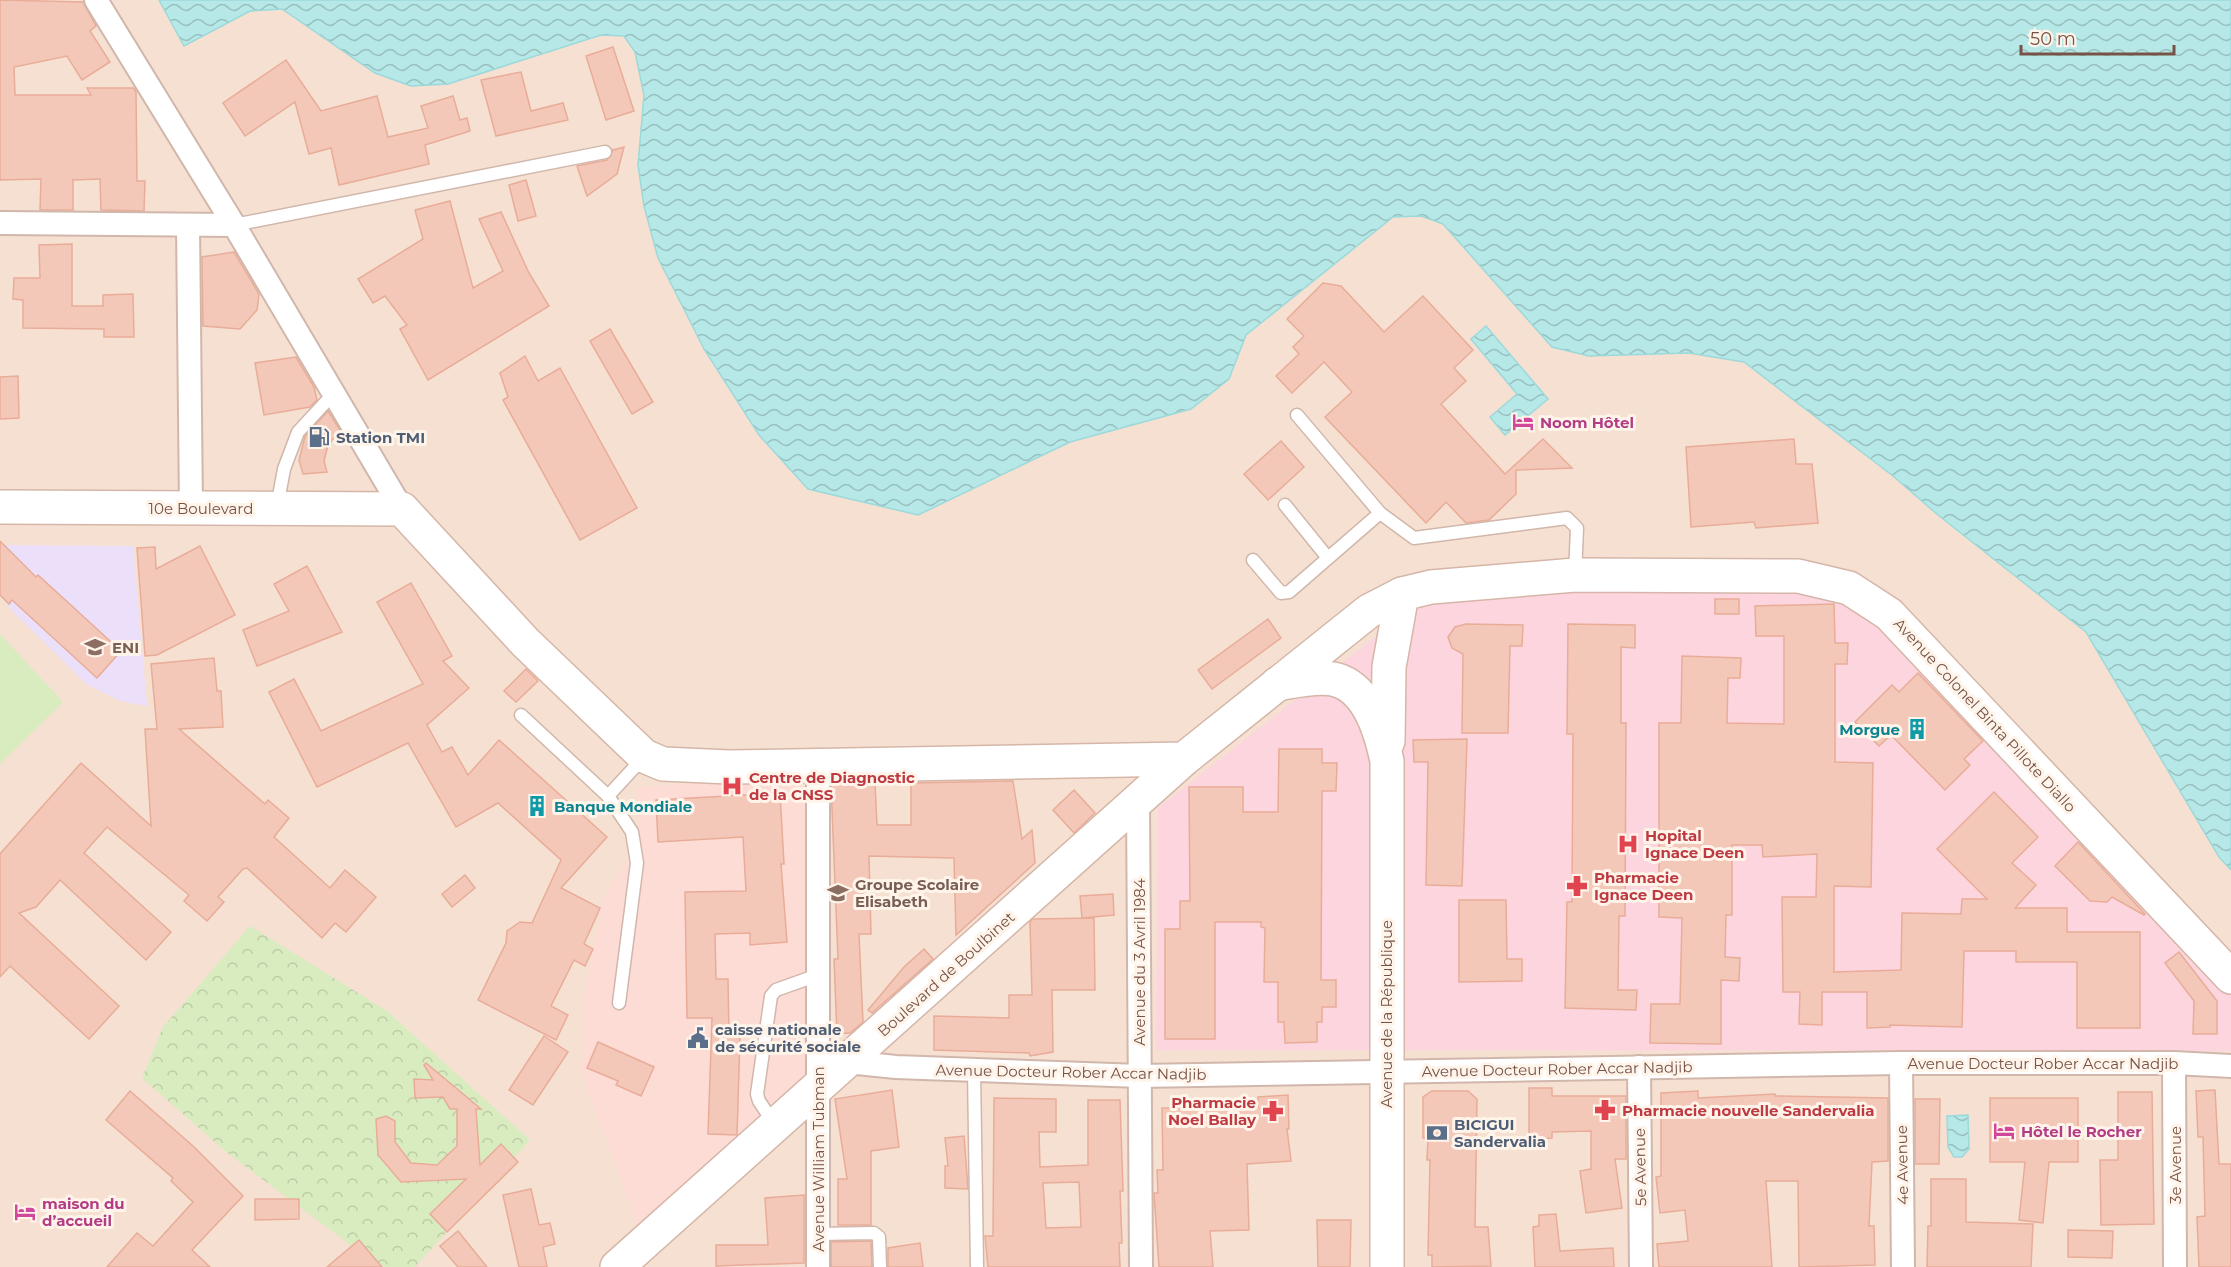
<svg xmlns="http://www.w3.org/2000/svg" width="2231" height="1267" font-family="Montserrat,sans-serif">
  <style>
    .residential { fill: #f6e0d1 }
    .commercial { fill: #fedcd6 }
    .education { fill: #ecdffa }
    .medical { fill: #fcd5df }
    .forest { fill: url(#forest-crowns) }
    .pitch { fill: #d8ecc0 }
    .water { fill: url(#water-waves); stroke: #9cd9db; stroke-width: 1.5 }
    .building { fill: #f4c8b9; stroke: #e8ac98; stroke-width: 1.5; fill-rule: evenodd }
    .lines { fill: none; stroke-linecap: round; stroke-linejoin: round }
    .lane-casing { stroke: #d1b7ab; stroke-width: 15 }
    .street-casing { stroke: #d1b7ab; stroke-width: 26 }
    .secondary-casing { stroke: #d5b6a8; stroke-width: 36 }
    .lane { stroke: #fff; stroke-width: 12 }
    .street { stroke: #fff; stroke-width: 22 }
    .secondary { stroke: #fff; stroke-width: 33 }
    .labels { text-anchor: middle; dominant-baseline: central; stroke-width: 6; stroke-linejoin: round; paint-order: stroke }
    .hotel-label { font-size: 15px; font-weight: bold; fill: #b23c85; stroke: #fff4ea; text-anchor: start }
    .service-label { font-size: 15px; font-weight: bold; fill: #4e5e75; stroke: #fff4ea; text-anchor: start }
    .street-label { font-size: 15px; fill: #775247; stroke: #fff4ea }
    .education-label { font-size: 15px; font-weight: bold; fill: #785e54; stroke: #fff4ea; text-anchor: start }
    .culture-label { font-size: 15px; font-weight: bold; fill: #0d838f; stroke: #fff4ea; text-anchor: end }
    .health-label { font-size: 15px; font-weight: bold; fill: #be3a42; stroke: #fff4ea; text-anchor: start }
  </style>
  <defs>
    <pattern id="forest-crowns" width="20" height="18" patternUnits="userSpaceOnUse" patternTransform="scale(1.5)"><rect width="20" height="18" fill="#d8ecc0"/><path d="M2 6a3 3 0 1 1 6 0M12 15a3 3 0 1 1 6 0" fill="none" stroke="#bdcca6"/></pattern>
    <pattern id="water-waves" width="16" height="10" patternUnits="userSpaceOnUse" patternTransform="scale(1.5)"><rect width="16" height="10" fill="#b6e8e8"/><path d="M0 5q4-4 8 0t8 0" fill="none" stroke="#99bfbe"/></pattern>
  </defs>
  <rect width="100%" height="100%" fill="#fdefe3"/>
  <polygon class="residential" points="0,0 159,0 184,46 250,11 282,9 375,73 601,35 624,36 635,52 644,95 638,165 644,206 658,258 704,349 759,435 918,515 1070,442 1129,424 1229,379 1246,335 1393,217 1421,216 1443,224 1552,347 1589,356 1689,353 1744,362 1893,476 1938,515 2086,632 2219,857 2231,870 2231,1267 0,1267"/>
  <polygon class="commercial" points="793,777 808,791 814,1078 643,1240 582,1074 583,1002 604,897 637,845 638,787"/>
  <polygon class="education" points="0,545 133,546 147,706 120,701 86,684 12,611 0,595"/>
  <polygon class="medical" points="1432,592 1828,593 1853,601 2231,993 2231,1051 1156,1050 1158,808"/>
  <polygon class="forest" points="250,926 387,1011 530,1140 415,1267 380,1267 226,1152 142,1078 163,1027"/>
  <polygon class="pitch" points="0,634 63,702 0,764"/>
  <g class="water">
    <polygon points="159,0 2231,0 2231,870 2219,857 2086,632 1938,515 1893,476 1744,362 1689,353 1589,356 1552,347 1443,224 1421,216 1393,217 1246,335 1229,379 1191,409 1070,442 918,515 808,489 759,435 704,349 658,258 644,206 638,165 644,95 635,52 624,36 601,35 448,84 411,86 375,73 282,9 250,11 184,46"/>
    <polygon points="1486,326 1548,399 1505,435 1490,417 1517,394 1471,339"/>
    <polygon points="1968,1115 1969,1149 1962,1157 1954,1157 1948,1147 1947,1116"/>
  </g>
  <g class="building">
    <polygon points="0,0 83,2 96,26 90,31 110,62 82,80 67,56 14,67 15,95 91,95 87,88 134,88 136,92 137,181 145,181 144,211 101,210 100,179 73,180 73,210 40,210 41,179 0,180"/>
    <polygon points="613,47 634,111 606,120 586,56"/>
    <polygon points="286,60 321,111 377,96 388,137 428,128 421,106 453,96 460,120 467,118 470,131 425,145 429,164 339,185 331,148 309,154 295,102 245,136 223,103"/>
    <polygon points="521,72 531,111 563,103 568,120 496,136 481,80"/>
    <polygon points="624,147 617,174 587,196 577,166 607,160 613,150"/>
    <polygon points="526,180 536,216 518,221 509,185"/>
    <polygon points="450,201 473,288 503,271 479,219 501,212 529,273 549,306 428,380 400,329 407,325 385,296 373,303 358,279 423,239 415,210"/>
    <polygon points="72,244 72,306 103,306 103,295 133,294 134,337 104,337 104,329 23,328 23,300 13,299 14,278 40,278 39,245"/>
    <polygon points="234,252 259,294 257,310 240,329 203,326 202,257"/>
    <polygon points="1323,283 1341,286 1384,332 1423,296 1473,350 1454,368 1466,381 1441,404 1505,474 1543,439 1572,468 1516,470 1516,494 1489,520 1466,523 1446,502 1426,523 1325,417 1352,392 1324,362 1292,393 1276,376 1299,354 1293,347 1304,336 1287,319"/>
    <polygon points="610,329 653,402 632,414 590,341"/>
    <polygon points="525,356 538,381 560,368 637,508 580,540 503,400 508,397 500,373"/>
    <polygon points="296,357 314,387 317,400 310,407 264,415 255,363"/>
    <polygon points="18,376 19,418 0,419 0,377"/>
    <polygon points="328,411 340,430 328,445 324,461 327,472 303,474 299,460 305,436"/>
    <polygon points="1794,439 1796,464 1812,464 1818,523 1756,528 1754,522 1691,527 1686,447"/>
    <polygon points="1281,441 1304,467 1268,500 1244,474"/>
    <polygon points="0,541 36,577 38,575 121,651 97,678 12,600 9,604 0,595"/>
    <polygon points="200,546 235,615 157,655 145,656 137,548 155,547 156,569"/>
    <polygon points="307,566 342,632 257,666 243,630 289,611 274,584"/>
    <polygon points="411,583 452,656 443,661 469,688 427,725 442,752 452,747 468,775 499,740 607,837 561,888 600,908 584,944 593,949 585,966 574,960 551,1006 568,1015 556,1040 478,1000 506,943 507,931 520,922 532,923 561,860 498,803 456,827 408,743 317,787 269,692 294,679 321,731 423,684 377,602"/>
    <rect x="1715" y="599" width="24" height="15"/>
    <polygon points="1834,604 1835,643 1848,643 1847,664 1835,664 1835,762 1873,763 1871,887 1834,886 1834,972 1901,970 1902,913 1961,914 1962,899 1987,899 1937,849 1994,792 2038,837 2012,863 2036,885 2015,908 2067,908 2067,932 2140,932 2140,1028 2077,1028 2077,962 2016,962 2016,951 1964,951 1962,1027 1890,1025 1890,1027 1867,1028 1867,992 1822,992 1822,1025 1799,1024 1800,992 1783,992 1782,897 1816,897 1817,854 1763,857 1762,845 1732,845 1732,915 1726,915 1725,957 1740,958 1739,981 1721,980 1721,1044 1650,1043 1651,1004 1680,1004 1682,918 1659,917 1659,723 1681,723 1682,656 1741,658 1740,678 1728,678 1727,723 1784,724 1784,636 1756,636 1755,606"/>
    <polygon points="1268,619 1281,638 1212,689 1198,670"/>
    <polygon points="1466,624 1523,625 1522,646 1510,646 1508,733 1462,733 1463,654 1452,648 1448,637 1455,627"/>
    <polygon points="1568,624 1635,625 1635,648 1621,647 1621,723 1626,723 1625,916 1619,916 1618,990 1637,990 1636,1010 1565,1008 1567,902 1572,902 1573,734 1567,734"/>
    <polygon points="214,658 217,691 221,691 223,727 179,729 265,804 268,800 289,818 274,837 330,888 345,870 376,897 346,932 335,923 322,938 247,868 243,869 218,897 224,902 207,921 184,901 189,895 107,827 84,853 171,932 146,960 60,880 36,907 19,913 119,1006 89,1039 10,966 0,977 0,854 81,763 151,826 145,729 157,729 151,664"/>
    <polygon points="526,669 538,681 516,702 504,691"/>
    <polygon points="1918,673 1983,741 1964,759 1970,765 1945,790 1891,735 1879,746 1855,722 1892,685 1899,692"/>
    <polygon points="1467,739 1462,886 1426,885 1428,762 1414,762 1413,740"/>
    <polygon points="1279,749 1322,749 1322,763 1337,763 1336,791 1322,791 1321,980 1336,980 1336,1007 1322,1007 1322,1022 1317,1022 1317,1042 1285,1043 1284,1022 1278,1022 1278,982 1264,982 1265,928 1261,927 1261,922 1215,922 1215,1039 1165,1039 1165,929 1180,929 1180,901 1190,901 1189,787 1243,787 1243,812 1278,812"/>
    <polygon points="1013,781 1022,839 1032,830 1035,863 956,935 954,858 869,856 871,934 859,934 863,1022 850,1033 837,1034 834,959 838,959 831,784 875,783 877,825 911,825 911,783"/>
    <polygon points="1074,790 1095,813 1074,833 1053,810"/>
    <polygon points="780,793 784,864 781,864 787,942 750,945 750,933 715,934 716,979 728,979 729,1037 740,1037 737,1135 708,1134 712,1018 687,1018 685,892 746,891 743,837 658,842 656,800"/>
    <polygon points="2078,842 2145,914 2144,915 2112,897 2107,902 2090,901 2055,866"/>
    <polygon points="465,875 475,888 452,907 442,894"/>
    <polygon points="1113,894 1114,915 1082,918 1080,896"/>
    <polygon points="1459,900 1506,900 1507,959 1522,959 1522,981 1459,982"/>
    <polygon points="1094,918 1095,990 1052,990 1053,1052 1030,1056 1029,1053 934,1050 934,1016 1009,1018 1009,995 1032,995 1030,922 1033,919"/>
    <polygon points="924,949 933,959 872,1013 868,1010 904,967"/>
    <polygon points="2179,952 2217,1001 2217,1034 2193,1034 2194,1001 2165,963"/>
    <polygon points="544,1036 568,1052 533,1105 509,1090"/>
    <polygon points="598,1042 654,1067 641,1096 616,1085 618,1081 587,1068"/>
    <polygon points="426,1063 481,1109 476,1109 480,1165 501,1144 518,1162 447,1232 430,1214 466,1179 401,1182 378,1155 376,1119 386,1116 395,1121 395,1142 411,1163 437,1165 457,1146 457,1109 450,1109 443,1097 415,1098 414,1079 433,1080 424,1065"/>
    <polygon points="1529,1088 1552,1088 1552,1096 1626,1096 1626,1159 1615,1159 1622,1208 1586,1213 1580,1171 1591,1169 1591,1131 1552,1132 1552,1138 1529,1139"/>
    <polygon points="892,1090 899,1147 871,1151 871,1225 838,1225 838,1179 847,1179 835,1099"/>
    <polygon points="2215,1090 2219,1164 2231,1164 2231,1267 2199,1267 2197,1217 2205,1216 2203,1137 2198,1137 2196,1091"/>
    <polygon points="130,1091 193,1146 243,1196 192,1250 210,1267 107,1267 137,1233 153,1246 193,1202 171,1181 173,1178 106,1120"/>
    <polygon points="1468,1091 1477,1099 1475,1227 1488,1227 1491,1266 1432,1267 1432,1255 1428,1255 1430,1160 1427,1160 1428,1138 1423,1138 1423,1097 1432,1091"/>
    <polygon points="1698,1091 1698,1098 1775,1094 1775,1096 1888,1098 1888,1161 1872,1162 1869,1226 1874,1226 1875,1265 1799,1267 1798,1181 1766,1181 1772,1267 1659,1267 1657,1244 1688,1241 1685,1210 1660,1213 1656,1177 1661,1176 1661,1093"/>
    <polygon points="2118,1092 2152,1092 2154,1224 2101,1225 2100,1160 2118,1160"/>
    <polygon points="1288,1095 1289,1129 1287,1129 1291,1161 1247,1164 1249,1230 1210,1231 1213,1267 1159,1267 1154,1193 1158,1193 1157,1170 1163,1170 1162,1108 1258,1108 1258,1097"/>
    <path d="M994 1098 1056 1099V1132H1039L1040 1167 1088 1165V1100H1120L1123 1191H1120L1122 1243H1119L1120 1267H988L985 1236H993ZM1079 1182 1081 1227 1046 1228 1043 1183Z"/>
    <polygon points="1990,1098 2078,1098 2078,1162 2049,1162 2043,1223 2019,1220 2025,1162 1990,1162"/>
    <polygon points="1915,1099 1940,1099 1939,1164 1915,1164"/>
    <polygon points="964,1136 968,1189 945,1188 945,1166 948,1166 945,1138"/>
    <polygon points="1931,1179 1966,1179 1966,1222 2033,1224 2031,1267 1927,1267 1928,1226 1931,1226"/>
    <polygon points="531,1189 539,1225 550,1223 555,1244 543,1247 547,1267 519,1267 503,1195"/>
    <polygon points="804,1195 804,1263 716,1266 716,1245 768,1245 765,1198"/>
    <polygon points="255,1199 299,1199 299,1219 255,1220"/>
    <polygon points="1556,1214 1560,1251 1613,1248 1614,1267 1535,1267 1533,1227 1539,1226 1539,1215"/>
    <polygon points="1317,1220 1351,1220 1350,1267 1318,1267"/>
    <polygon points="2068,1230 2113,1231 2112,1258 2068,1257"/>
    <polygon points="458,1231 487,1267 458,1267 440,1246"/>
    <polygon points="359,1240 382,1267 327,1267"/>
    <polygon points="871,1241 872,1267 831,1267 831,1242"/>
    <polygon points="920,1243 923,1267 888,1267 888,1248"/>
  </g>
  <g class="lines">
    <defs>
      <g id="lane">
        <polyline points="234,225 605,152"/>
        <polyline points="1297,415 1380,513"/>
        <polyline points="1285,505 1328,558"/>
        <polyline points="277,507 284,469 298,432 335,392"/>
        <polyline points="1253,560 1281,593 1289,592 1380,513 1414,538 1567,518 1577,528 1575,575"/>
        <polyline points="521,715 608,796"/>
        <polyline points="619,1003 637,863 632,832 608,796 644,757"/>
        <polyline points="974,1070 977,1267"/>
        <polyline points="775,1125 759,1101 757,1094 771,996 776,990 818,975"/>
        <polyline points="818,1234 874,1233 879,1237 880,1267"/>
      </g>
      <g id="street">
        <polyline points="96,0 234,225 402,509"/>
        <polyline points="0,223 234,225"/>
        <polyline points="188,225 191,509"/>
        <polyline points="1138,801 1141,1267"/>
        <polyline points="847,1062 896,1067 1140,1076 1901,1063 2174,1063 2231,1066"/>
        <polyline points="1901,1063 1903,1267"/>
        <polyline points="2174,1063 2175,1267"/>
        <polyline points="1639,1067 1641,1267"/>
        <polyline points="818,1267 818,764"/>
      </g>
      <g id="secondary">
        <polyline points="0,507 402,509 525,642 644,756 663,764 729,767 1184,759"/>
        <path d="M1277 684C1295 681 1315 676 1333 679 1368 686 1381 732 1387 761V1267"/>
        <polyline points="1388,741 1389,667 1402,594"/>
        <polyline points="617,1267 1184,759 1369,611 1402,594 1431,587 1575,575 1798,576 1849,588 1889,614 2231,977"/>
      </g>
    </defs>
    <use href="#lane" class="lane-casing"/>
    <use href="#street" class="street-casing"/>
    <use href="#secondary" class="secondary-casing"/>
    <use href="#lane" class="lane"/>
    <use href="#street" class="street"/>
    <use href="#secondary" class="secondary"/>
  </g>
  <defs>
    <symbol id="hotel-bare" viewBox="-9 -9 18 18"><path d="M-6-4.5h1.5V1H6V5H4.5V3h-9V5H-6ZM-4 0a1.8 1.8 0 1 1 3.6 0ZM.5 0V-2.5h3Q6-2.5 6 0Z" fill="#d1479c" stroke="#fff4ea" stroke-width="2.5" paint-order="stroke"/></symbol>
    <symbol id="fuel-bare" viewBox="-9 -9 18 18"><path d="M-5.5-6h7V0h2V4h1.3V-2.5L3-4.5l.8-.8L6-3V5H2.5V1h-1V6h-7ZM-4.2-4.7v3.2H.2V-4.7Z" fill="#5c6f8a" stroke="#fff4ea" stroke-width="2.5" paint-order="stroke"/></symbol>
    <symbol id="university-bare" viewBox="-9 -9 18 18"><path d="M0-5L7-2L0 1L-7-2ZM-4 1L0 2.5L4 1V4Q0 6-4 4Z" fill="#8d6e63" stroke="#fff4ea" stroke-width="2.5" paint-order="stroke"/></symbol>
    <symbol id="building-bare" viewBox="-9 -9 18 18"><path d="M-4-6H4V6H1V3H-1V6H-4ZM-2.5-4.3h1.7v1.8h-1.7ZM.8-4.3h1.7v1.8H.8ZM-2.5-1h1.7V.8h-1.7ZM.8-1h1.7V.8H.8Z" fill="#0f9aa8" stroke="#fff4ea" stroke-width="2.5" paint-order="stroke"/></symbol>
    <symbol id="hospital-bare" viewBox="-9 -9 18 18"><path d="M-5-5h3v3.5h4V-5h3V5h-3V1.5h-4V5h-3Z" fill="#e0444e" stroke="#fff4ea" stroke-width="2.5" paint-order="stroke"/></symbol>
    <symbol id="pharmacy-bare" viewBox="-9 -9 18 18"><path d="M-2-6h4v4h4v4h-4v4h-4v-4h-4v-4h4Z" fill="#e0444e" stroke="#fff4ea" stroke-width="2.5" paint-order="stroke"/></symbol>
    <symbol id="school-bare" viewBox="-9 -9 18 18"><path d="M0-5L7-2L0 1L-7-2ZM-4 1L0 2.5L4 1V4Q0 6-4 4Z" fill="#8d6e63" stroke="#fff4ea" stroke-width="2.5" paint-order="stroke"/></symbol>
    <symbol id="civic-bare" viewBox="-9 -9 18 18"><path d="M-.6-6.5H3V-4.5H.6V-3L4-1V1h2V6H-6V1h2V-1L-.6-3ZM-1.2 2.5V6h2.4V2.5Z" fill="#5c6f8a" stroke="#fff4ea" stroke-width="2.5" paint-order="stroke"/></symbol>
    <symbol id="bank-bare" viewBox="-9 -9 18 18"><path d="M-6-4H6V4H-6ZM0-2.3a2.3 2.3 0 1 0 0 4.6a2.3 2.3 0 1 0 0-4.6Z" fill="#5c6f8a" stroke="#fff4ea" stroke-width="2.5" paint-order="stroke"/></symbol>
  </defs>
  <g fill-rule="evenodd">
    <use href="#hotel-bare" x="1508" y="407" width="30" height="30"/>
    <use href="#fuel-bare" x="304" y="422" width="30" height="30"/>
    <use href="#university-bare" x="80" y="632" width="30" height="30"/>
    <use href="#building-bare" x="1902" y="714" width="30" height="30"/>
    <use href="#hospital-bare" x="717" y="771" width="30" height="30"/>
    <use href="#building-bare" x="522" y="791" width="30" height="30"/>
    <use href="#hospital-bare" x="1613" y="829" width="30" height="30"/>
    <use href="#pharmacy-bare" x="1562" y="871" width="30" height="30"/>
    <use href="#school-bare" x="823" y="878" width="30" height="30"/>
    <use href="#civic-bare" x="683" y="1023" width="30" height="30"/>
    <use href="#pharmacy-bare" x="1590" y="1095" width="30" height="30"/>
    <use href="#pharmacy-bare" x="1258" y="1096" width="30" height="30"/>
    <use href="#hotel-bare" x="1989" y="1116" width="30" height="30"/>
    <use href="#bank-bare" x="1422" y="1118" width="30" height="30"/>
    <use href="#hotel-bare" x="10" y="1197" width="30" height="30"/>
  </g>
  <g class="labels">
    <g class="hotel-label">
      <text x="1540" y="422">Noom Hôtel</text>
      <text x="2021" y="1131">Hôtel le Rocher</text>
      <text x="42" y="1203">maison du<tspan x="42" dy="17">d’accueil</tspan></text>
    </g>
    <g class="service-label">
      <text x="336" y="437">Station TMI</text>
      <text x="715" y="1029">caisse nationale<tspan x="715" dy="17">de sécurité sociale</tspan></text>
      <text x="1454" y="1124">BICIGUI<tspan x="1454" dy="17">Sandervalia</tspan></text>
    </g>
    <g class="street-label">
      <text x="201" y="508">10e Boulevard</text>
      <text transform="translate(1985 715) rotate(47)">Avenue Colonel Binta Pillote Diallo</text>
      <text transform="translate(1139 962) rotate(-90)">Avenue du 3 Avril 1984</text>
      <text transform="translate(946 974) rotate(-42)">Boulevard de Boulbinet</text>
      <text transform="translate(1386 1014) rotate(-90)">Avenue de la République</text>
      <text x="2043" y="1063">Avenue Docteur Rober Accar Nadjib</text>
      <text transform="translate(1557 1069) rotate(-1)">Avenue Docteur Rober Accar Nadjib</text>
      <text transform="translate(1071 1072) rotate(1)">Avenue Docteur Rober Accar Nadjib</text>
      <text transform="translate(818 1159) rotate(-90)">Avenue William Tubman</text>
      <text transform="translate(1902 1165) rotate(-91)">4e Avenue</text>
      <text transform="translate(2175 1165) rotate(-90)">3e Avenue</text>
      <text transform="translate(1640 1167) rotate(-91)">5e Avenue</text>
    </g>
    <g class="education-label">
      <text x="112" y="647">ENI</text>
      <text x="855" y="884">Groupe Scolaire<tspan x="855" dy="17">Elisabeth</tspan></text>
    </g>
    <g class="culture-label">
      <text x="1900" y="729">Morgue</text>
      <text x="554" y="806" text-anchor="start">Banque Mondiale</text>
    </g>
    <g class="health-label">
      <text x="749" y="777">Centre de Diagnostic<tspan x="749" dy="17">de la CNSS</tspan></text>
      <text x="1645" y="835">Hopital<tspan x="1645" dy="17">Ignace Deen</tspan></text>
      <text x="1594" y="877">Pharmacie<tspan x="1594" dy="17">Ignace Deen</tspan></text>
      <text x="1256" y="1102" text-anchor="end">Pharmacie<tspan x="1256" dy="17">Noel Ballay</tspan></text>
      <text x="1622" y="1110">Pharmacie nouvelle Sandervalia</text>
    </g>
  </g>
  <path d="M2021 45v9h153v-9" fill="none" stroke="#775247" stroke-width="3"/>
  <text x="2030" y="45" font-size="18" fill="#775247" stroke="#fff4ea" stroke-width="4.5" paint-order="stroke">50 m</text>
</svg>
